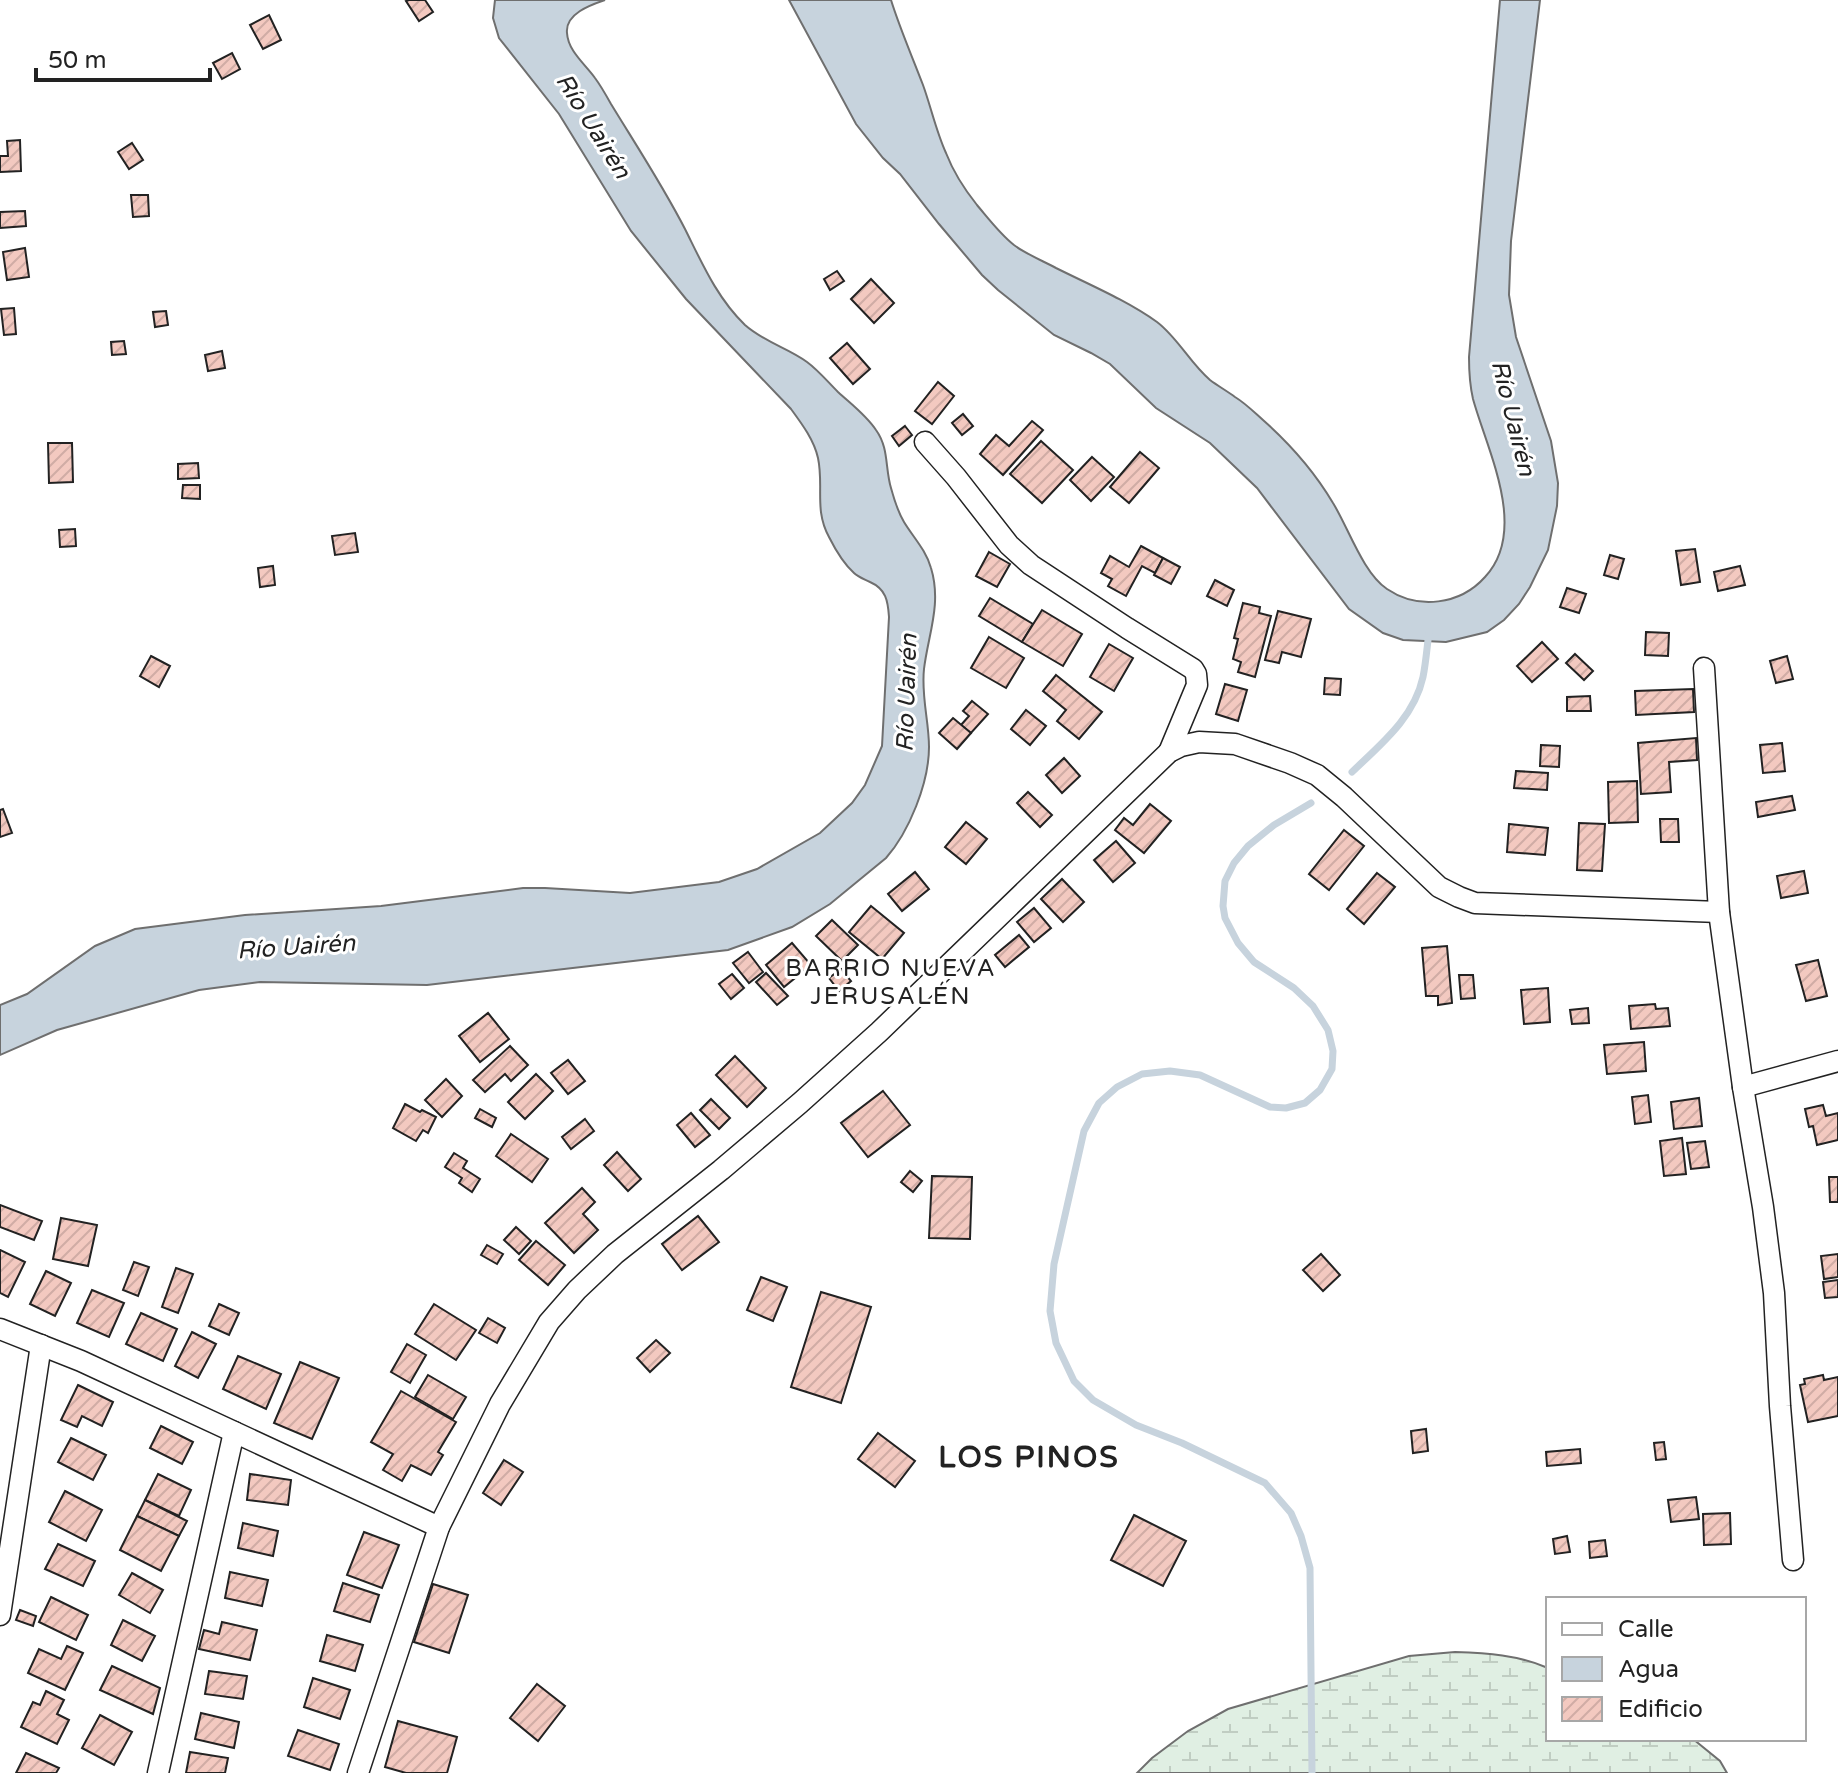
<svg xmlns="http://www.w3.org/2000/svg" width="1838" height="1773" font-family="'Varela Round',sans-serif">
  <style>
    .wetland { fill: url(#wetland-marsh); stroke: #6f6f6f; stroke-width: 2 }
    .water { fill: #c7d3dd; stroke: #6f6f6f; stroke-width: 2 }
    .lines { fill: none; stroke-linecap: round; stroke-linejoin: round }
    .stream { stroke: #c7d3dd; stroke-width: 7 }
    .building { fill: url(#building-hatch); stroke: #222; stroke-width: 2 }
    .street-casing { stroke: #222; stroke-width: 23 }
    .street { stroke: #fff; stroke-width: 20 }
    .labels { text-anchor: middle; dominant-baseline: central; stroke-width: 6; stroke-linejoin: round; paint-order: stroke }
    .water-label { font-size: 24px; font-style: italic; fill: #222; stroke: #fff }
    .neighbourhood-label { font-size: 24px; letter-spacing: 2px; fill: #222; stroke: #fff }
    .district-label { font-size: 30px; font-weight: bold; letter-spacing: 2px; fill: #222; stroke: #fff }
  </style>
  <defs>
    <pattern id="wetland-marsh" width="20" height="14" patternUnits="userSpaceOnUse" patternTransform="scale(2)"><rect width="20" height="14" fill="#e0efe3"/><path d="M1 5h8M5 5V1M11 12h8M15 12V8" fill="none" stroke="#c0cdc2"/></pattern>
    <pattern id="building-hatch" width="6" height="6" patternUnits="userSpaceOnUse" patternTransform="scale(2)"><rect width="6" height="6" fill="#f3c9c0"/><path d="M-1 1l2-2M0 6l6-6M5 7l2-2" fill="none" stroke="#d0aca5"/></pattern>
  </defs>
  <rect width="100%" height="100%" fill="#fff"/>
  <path class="wetland" d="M1455 1652C1487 1653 1518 1655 1548 1668V1739H1693L1720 1761 1727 1773H1137L1152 1758 1188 1731 1228 1709 1409 1656Z"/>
  <g class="water">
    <path d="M495 0H605C590 5 565 14 567 33 568 51 585 64 595 78 601 86 606 95 611 104 636 145 663 186 685 229 702 263 717 298 745 325 764 342 788 348 807 362 818 370 828 382 838 392 851 404 866 415 876 430 889 448 885 468 891 488 894 499 898 512 904 522 913 537 926 550 931 568 942 604 928 635 924 669 921 696 929 721 929 747 929 783 909 832 886 858L830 904 792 927 728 950 427 985 260 982 199 990 57 1030 0 1055V1005L27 994 95 946 135 929 245 915 381 906 523 888H545L630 893 719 882 757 869 820 833 852 803 865 785 882 746 889 617C888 601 886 589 870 582 864 579 858 577 854 573 844 564 835 549 829 537 814 510 824 486 818 458 814 440 802 424 791 409L686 299 631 231 559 114 499 38 493 18Z"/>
    <path d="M789 0H891C900 29 912 56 923 85 931 107 936 131 946 153 953 171 965 190 977 205 988 218 1000 234 1014 245 1026 254 1043 261 1056 268 1090 285 1126 300 1157 322 1178 338 1190 363 1210 380 1218 386 1227 391 1235 397 1245 403 1254 412 1263 420 1290 444 1314 471 1333 503 1348 527 1363 573 1387 589 1418 610 1460 605 1485 577 1529 530 1487 450 1473 399 1470 386 1469 371 1469 357L1500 0H1540L1511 241 1509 295 1516 337 1551 441 1558 483 1557 506 1548 550 1530 587 1519 604 1504 620 1487 632 1446 642 1403 640 1383 633 1349 609 1257 488 1210 443 1156 408 1110 364 1091 353 1054 335 998 290 982 275 939 224 900 174 883 158 856 124Z"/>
  </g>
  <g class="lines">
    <g class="stream">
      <path d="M1352 772C1381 744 1414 718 1423 677 1426 662 1427 647 1429 632"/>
      <polyline points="1311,803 1274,825 1248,846 1234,863 1225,881 1223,906 1225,918 1238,943 1254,962 1294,988 1313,1006 1328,1030 1333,1051 1332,1069 1320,1090 1305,1103 1286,1108 1270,1107 1200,1075 1170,1071 1142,1074 1117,1087 1099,1103 1084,1131 1054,1264 1050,1311 1056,1343 1074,1381 1093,1400 1136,1425 1182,1443 1265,1483 1291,1513 1301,1536 1310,1568 1312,1773"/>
    </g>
  </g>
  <g class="building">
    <polygon points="409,0 425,0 433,12 419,21 406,1"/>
    <polygon points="269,15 281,40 263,49 250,25"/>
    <polygon points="232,53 240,69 222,79 213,63"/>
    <polygon points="20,140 21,171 0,172 0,156 8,156 7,141"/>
    <polygon points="132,143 143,160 129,169 118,152"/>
    <polygon points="131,195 148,195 149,216 133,217"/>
    <polygon points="25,211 26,226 0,228 0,212"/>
    <polygon points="25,248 29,277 7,280 3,252"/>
    <polygon points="837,271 844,281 830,290 824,279"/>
    <polygon points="871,279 894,303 874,323 851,299"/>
    <polygon points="14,308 16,334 4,335 1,309"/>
    <polygon points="166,311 168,325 155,327 153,312"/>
    <polygon points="124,341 126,354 112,355 111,342"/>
    <polygon points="847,343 870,369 853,384 830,358"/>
    <polygon points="222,351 225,368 208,371 205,355"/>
    <polygon points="938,382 954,396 932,424 915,411"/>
    <polygon points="963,414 973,426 962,435 952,423"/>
    <polygon points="1032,421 1043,430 1003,475 980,454 996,435 1009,446"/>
    <polygon points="905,426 912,435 899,446 892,436"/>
    <polygon points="1041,441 1073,470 1042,503 1010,474"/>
    <polygon points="48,443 72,443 73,482 49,483"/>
    <polygon points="1140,452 1159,468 1129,503 1110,487"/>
    <polygon points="1092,457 1114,477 1091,501 1070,480"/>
    <polygon points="198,463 199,478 178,479 178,464"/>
    <polygon points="183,485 200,485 200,499 182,498"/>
    <polygon points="75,529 76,546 60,547 59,530"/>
    <polygon points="355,533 358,552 335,555 332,536"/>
    <polygon points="1141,546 1163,558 1155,573 1142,566 1126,596 1108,586 1112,579 1101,573 1110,556 1129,567"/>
    <polygon points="1695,549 1700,582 1681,585 1676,551"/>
    <polygon points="989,552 1010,564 997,587 976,576"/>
    <polygon points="1610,555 1624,559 1618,579 1604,575"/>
    <polygon points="1163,558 1180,567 1171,584 1154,575"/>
    <polygon points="273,566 275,585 260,587 258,568"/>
    <polygon points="1740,566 1745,585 1718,591 1714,572"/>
    <polygon points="1215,580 1234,590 1227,606 1207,596"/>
    <polygon points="1567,588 1586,594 1579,613 1560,607"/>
    <polygon points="990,598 1033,624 1022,642 979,616"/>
    <polygon points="1243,603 1260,607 1259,613 1271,616 1255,677 1238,672 1241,662 1233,659 1238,639 1234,638"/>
    <polygon points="1042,610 1082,634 1063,666 1022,642"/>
    <polygon points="1278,611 1311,619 1301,657 1282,652 1279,663 1265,660"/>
    <polygon points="1646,632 1669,633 1668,656 1645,655"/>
    <polygon points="989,637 1024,658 1006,688 971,668"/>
    <polygon points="1542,642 1558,659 1532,682 1517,666"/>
    <polygon points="1109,644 1133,658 1114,691 1090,677"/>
    <polygon points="1575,654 1593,671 1584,680 1566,663"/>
    <polygon points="151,656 170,666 159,687 140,676"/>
    <polygon points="1787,656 1793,679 1776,683 1770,661"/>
    <polygon points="1056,675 1102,712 1079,739 1057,721 1066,710 1043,691"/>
    <polygon points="1325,678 1341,679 1340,695 1324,694"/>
    <polygon points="1225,684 1247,690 1238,721 1216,714"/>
    <polygon points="1693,689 1694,712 1636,715 1635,691"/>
    <polygon points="1590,696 1591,711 1567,711 1567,697"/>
    <polygon points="972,701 988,714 971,733 961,725 969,716 963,711"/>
    <polygon points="1026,710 1046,726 1030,745 1011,729"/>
    <polygon points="953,718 971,733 957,749 939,733"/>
    <polygon points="1696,738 1697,760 1669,762 1671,792 1641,794 1638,743"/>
    <polygon points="1782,743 1785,771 1763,773 1760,745"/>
    <polygon points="1541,745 1560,746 1559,767 1540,766"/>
    <polygon points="1064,758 1080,776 1062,793 1046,775"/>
    <polygon points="1516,771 1548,773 1547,790 1514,788"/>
    <polygon points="1637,781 1638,822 1609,823 1608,782"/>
    <polygon points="1028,792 1052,815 1040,827 1017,803"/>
    <polygon points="1792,796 1795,810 1758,817 1756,802"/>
    <polygon points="1150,804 1171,821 1144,853 1115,830 1124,818 1133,825"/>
    <polygon points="3,809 12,833 0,837 0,810"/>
    <polygon points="1660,819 1678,819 1679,842 1661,842"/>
    <polygon points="966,822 987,839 966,864 945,847"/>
    <polygon points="1579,823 1605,824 1602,871 1577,870"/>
    <polygon points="1509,824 1548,828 1545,855 1507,852"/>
    <polygon points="1344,830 1364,846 1329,890 1309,874"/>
    <polygon points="1116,841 1135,863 1113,882 1094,860"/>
    <polygon points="1804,871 1808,893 1781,898 1777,876"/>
    <polygon points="915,872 929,889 902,911 888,894"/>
    <polygon points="1377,873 1395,887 1364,924 1347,909"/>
    <polygon points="1062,879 1084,902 1063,922 1041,899"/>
    <polygon points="871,906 904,933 882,959 849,932"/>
    <polygon points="1034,908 1051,928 1034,942 1017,922"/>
    <polygon points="832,920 858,945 842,961 816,936"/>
    <polygon points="1019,935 1029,947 1005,967 995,955"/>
    <polygon points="792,943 811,965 784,987 766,965"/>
    <polygon points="1447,946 1452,1003 1438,1005 1438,996 1426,996 1422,948"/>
    <polygon points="748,952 763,972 749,983 733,963"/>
    <polygon points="1818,960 1827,996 1806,1001 1796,965"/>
    <polygon points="841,969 851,981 839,991 829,978"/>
    <polygon points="766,973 788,996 777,1005 756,982"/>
    <polygon points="732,974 744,988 731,999 719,984"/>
    <polygon points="1459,975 1473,975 1475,998 1461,999"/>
    <polygon points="1548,988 1550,1022 1524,1024 1521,990"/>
    <polygon points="1655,1004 1656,1009 1668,1008 1670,1026 1631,1029 1629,1006"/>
    <polygon points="1588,1008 1589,1023 1572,1024 1570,1010"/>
    <polygon points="488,1013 509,1039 480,1062 459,1036"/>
    <polygon points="1644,1042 1646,1071 1607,1074 1604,1045"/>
    <polygon points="510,1046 528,1065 511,1081 505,1074 485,1092 473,1080"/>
    <polygon points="735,1056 766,1088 747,1107 716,1075"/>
    <polygon points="568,1060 585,1081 568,1094 551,1073"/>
    <polygon points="536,1074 553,1091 525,1119 508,1102"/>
    <polygon points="446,1079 462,1096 442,1117 425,1100"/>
    <polygon points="883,1091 910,1125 868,1157 841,1123"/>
    <polygon points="1648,1095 1651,1122 1635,1124 1632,1097"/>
    <polygon points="1699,1098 1702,1126 1674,1129 1671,1102"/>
    <polygon points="711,1099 730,1118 719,1129 700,1110"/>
    <polygon points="405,1104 420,1112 422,1110 436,1117 428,1133 423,1130 416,1141 393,1128"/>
    <polygon points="1823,1105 1826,1116 1838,1113 1838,1140 1817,1145 1813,1126 1809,1127 1805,1109"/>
    <polygon points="480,1109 496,1118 492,1127 475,1118"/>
    <polygon points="691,1113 710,1135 695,1147 677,1125"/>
    <polygon points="585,1119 594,1131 571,1149 562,1137"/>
    <polygon points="511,1134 548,1159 532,1182 496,1156"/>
    <polygon points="1682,1138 1686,1174 1664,1176 1660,1141"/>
    <polygon points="1705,1141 1709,1167 1691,1169 1687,1143"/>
    <polygon points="617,1152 641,1179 628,1191 604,1165"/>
    <polygon points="454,1153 467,1161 463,1168 480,1179 472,1192 459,1183 462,1178 445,1167"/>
    <polygon points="910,1171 922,1181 913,1192 901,1182"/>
    <polygon points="932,1176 972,1177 970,1239 929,1238"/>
    <polygon points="1829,1177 1838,1177 1838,1202 1830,1202"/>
    <polygon points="582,1188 595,1202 583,1214 598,1230 574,1253 545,1223"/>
    <polygon points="0,1205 42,1221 34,1240 0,1227"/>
    <polygon points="698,1216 719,1242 682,1270 662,1244"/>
    <polygon points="61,1218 97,1225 88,1266 53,1259"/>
    <polygon points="516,1227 531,1241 519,1254 504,1240"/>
    <polygon points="536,1241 565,1265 548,1285 519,1260"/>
    <polygon points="487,1245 503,1254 497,1264 481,1255"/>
    <polygon points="0,1250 25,1262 8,1297 0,1293"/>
    <polygon points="1321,1254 1340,1275 1323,1291 1303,1270"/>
    <polygon points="1838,1254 1838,1277 1824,1279 1821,1256"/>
    <polygon points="134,1262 149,1267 138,1296 123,1290"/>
    <polygon points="176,1268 193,1274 178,1313 162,1307"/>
    <polygon points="46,1271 71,1283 55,1316 30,1304"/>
    <polygon points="761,1277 787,1287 773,1321 747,1310"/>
    <polygon points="1838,1280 1838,1297 1825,1298 1823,1282"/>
    <polygon points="92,1290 124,1303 109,1337 77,1323"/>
    <polygon points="821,1292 871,1307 841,1403 791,1387"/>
    <polygon points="219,1304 239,1313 229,1335 209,1326"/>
    <polygon points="434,1304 476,1330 456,1360 415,1334"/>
    <polygon points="141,1313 177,1329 163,1361 126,1344"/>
    <polygon points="488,1318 505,1328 497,1343 479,1333"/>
    <polygon points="192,1332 216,1344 198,1378 175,1366"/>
    <polygon points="656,1340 670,1353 650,1372 637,1358"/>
    <polygon points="407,1344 426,1355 410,1383 391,1372"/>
    <polygon points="238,1356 281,1374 266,1409 223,1389"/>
    <polygon points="300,1362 339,1378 312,1439 274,1423"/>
    <polygon points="428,1375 466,1397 453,1419 415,1397"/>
    <polygon points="1823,1375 1824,1380 1838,1377 1838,1416 1808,1422 1800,1385 1805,1384 1804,1379"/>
    <polygon points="78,1385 113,1402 102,1426 82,1416 77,1427 61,1420"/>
    <polygon points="401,1391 456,1422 438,1452 443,1455 431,1475 411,1465 402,1481 383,1470 393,1454 371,1442"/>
    <polygon points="161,1426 193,1442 182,1464 150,1448"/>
    <polygon points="1426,1429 1428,1451 1413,1453 1411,1431"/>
    <polygon points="878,1433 915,1461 895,1487 858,1459"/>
    <polygon points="71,1438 106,1455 93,1480 58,1462"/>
    <polygon points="1664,1442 1666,1459 1656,1460 1654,1443"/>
    <polygon points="1580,1449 1581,1463 1547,1466 1546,1452"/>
    <polygon points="504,1460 523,1472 501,1505 483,1493"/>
    <polygon points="158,1474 191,1490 179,1516 145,1500"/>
    <polygon points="250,1474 291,1480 288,1505 247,1500"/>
    <polygon points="65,1491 102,1510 86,1541 49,1522"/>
    <polygon points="1696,1497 1699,1519 1671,1522 1668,1500"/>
    <polygon points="145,1500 187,1521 179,1536 137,1516"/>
    <polygon points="1730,1513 1731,1544 1704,1545 1703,1514"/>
    <polygon points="1134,1515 1186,1541 1163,1586 1111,1560"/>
    <polygon points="137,1516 179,1536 161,1571 120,1550"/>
    <polygon points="243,1523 278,1531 273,1556 238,1548"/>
    <polygon points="364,1532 399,1545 382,1588 347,1575"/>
    <polygon points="1567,1536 1570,1552 1555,1554 1553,1539"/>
    <polygon points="1605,1540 1607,1556 1590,1558 1589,1542"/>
    <polygon points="58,1544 95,1561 83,1586 45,1569"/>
    <polygon points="230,1572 268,1580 262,1606 225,1598"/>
    <polygon points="132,1573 163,1590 150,1613 119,1595"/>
    <polygon points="343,1583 379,1595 370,1622 334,1611"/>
    <polygon points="433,1584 468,1595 449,1653 414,1642"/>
    <polygon points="51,1597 88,1615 76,1640 39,1622"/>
    <polygon points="20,1610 36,1616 33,1626 16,1620"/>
    <polygon points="123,1620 155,1636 142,1661 111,1645"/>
    <polygon points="222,1622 257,1630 250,1660 199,1649 204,1630 219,1634"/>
    <polygon points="327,1635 363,1645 355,1671 320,1661"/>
    <polygon points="67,1646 83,1653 65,1690 28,1673 39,1649 61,1659"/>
    <polygon points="112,1666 160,1688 153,1714 100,1690"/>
    <polygon points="209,1671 247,1676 243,1699 205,1694"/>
    <polygon points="313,1678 350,1690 340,1719 304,1707"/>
    <polygon points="537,1684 565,1706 538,1741 510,1718"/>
    <polygon points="46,1691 64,1700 57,1714 69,1720 57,1744 21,1727 33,1702 40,1705"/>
    <polygon points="201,1713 239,1722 234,1748 195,1739"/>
    <polygon points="100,1715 132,1732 114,1765 82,1748"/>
    <polygon points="398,1721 457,1737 447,1773 406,1773 385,1767"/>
    <polygon points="298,1730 339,1744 330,1770 288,1756"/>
    <polygon points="190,1752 228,1758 225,1773 186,1773"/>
    <polygon points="26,1753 59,1768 56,1773 16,1773"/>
  </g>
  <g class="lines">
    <defs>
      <g id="street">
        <polyline points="925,442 956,477 1009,545 1031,565 1127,628 1193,669 1196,674 1197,685 1169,752"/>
        <polyline points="1704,668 1719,912 1743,1087 1763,1207 1774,1293 1780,1406 1793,1560"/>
        <polyline points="1743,1087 1838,1061"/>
        <polyline points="0,1329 81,1361 439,1527"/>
        <polyline points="0,1615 41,1345"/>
        <polyline points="158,1773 234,1432"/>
        <polyline points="358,1773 439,1527 500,1404 549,1322 577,1290 615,1254 721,1170 800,1103 879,1032 1169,752 1181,746 1199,742 1235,744 1290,763 1317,775 1344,797 1439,887 1459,897 1475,903 1719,912"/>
      </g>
    </defs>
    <use href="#street" class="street-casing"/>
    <use href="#street" class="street"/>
  </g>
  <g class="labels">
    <g class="water-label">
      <text transform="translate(593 126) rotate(58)">Río Uairén</text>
      <text transform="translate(1513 418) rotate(76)">Río Uairén</text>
      <text transform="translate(907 693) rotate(-88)">Río Uairén</text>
      <text transform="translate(296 947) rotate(-4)">Río Uairén</text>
    </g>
    <g class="neighbourhood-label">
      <text x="891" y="968">BARRIO NUEVA<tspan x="891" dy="28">JERUSALÉN</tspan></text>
    </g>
    <g class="district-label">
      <text x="1029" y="1457">LOS PINOS</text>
    </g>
  </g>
  <rect x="1546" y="1597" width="260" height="144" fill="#ffffff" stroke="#a7a7a7" stroke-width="2"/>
  <rect x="1562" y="1623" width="40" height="12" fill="#ffffff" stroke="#a7a7a7" stroke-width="2"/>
  <text x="1618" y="1637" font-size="24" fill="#222222">Calle</text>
  <rect x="1562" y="1657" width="40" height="24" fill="#c7d3dd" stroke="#a7a7a7" stroke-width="2"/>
  <text x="1618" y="1677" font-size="24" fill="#222222">Agua</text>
  <rect x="1562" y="1697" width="40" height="24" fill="url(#building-hatch)" stroke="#a7a7a7" stroke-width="2"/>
  <text x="1618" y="1717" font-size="24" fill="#222222">Edificio</text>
  <path d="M36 68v12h174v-12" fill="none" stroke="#222222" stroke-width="4"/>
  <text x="48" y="68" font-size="24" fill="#222222" stroke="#ffffff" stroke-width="6" paint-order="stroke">50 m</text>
</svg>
